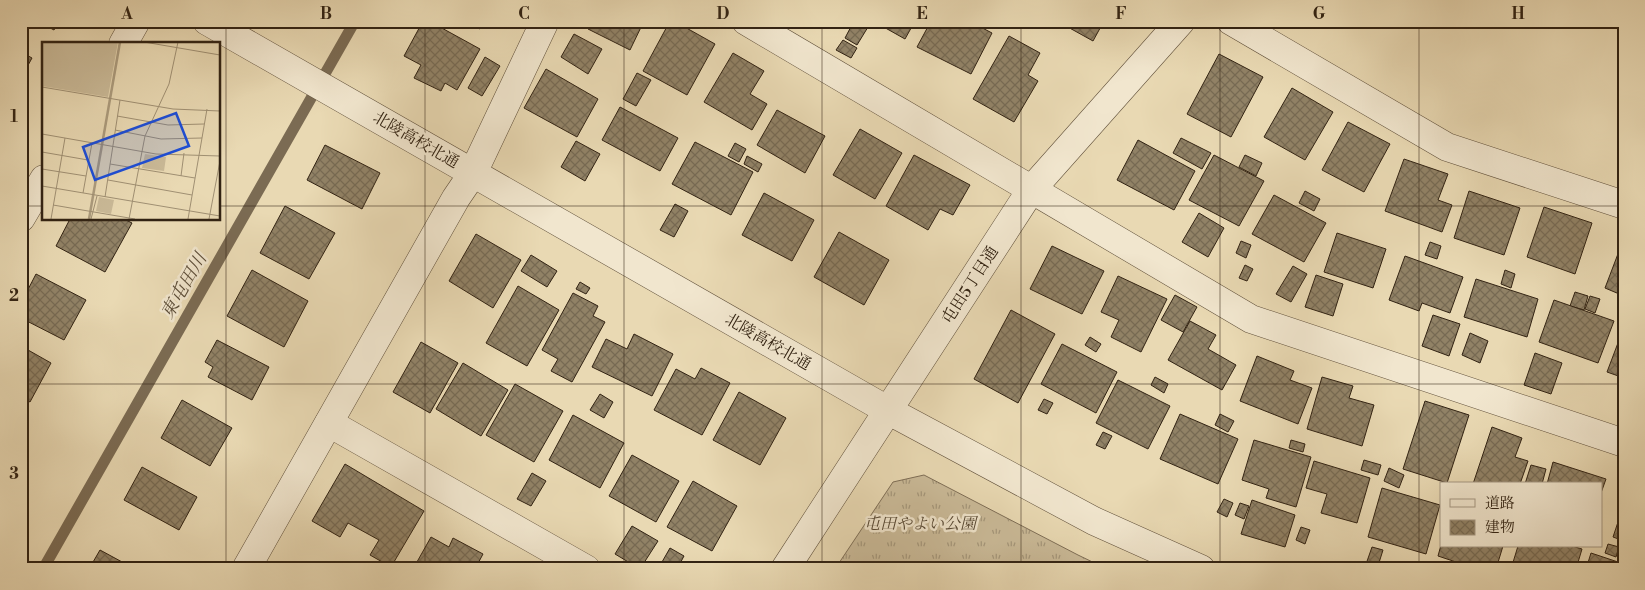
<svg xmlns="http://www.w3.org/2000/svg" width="1645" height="590" font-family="'Libre Bodoni','Noto Serif JP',serif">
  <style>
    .grass { fill: url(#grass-tufts); stroke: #7e6e56 }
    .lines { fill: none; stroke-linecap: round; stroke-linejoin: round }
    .stream { stroke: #7b6b53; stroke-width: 11 }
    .building { fill: url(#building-cross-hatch); stroke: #322313 }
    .minor-casing { stroke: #60503b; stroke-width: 29 }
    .minor { stroke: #f1e6ce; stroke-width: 28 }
    .grid { fill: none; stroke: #322313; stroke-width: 1; stroke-opacity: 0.55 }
    .labels { text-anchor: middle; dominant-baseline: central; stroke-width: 5; stroke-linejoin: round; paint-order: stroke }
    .street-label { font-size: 16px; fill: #322313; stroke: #f1e6ce }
    .park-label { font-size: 16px; font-style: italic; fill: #584934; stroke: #f1e6ce }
    .water-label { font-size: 18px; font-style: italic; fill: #5c4d38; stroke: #f1e6ce }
    .inset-river { fill: none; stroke: #ab9b7d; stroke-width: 2.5 }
    .inset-road { fill: none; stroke: #a09073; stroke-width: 1 }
    .view { fill: #1d4ed8; fill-opacity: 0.15; stroke: #1d4ed8; stroke-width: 2.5 }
    .inset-edge { fill: none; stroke: #322313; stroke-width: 2.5 }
    .neatline { fill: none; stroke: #322313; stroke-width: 2 }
    .grid-label { font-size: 16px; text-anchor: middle; font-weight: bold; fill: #322313 }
  </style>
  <defs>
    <pattern id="grass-tufts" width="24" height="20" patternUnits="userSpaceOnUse" patternTransform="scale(1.25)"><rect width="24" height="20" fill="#caba98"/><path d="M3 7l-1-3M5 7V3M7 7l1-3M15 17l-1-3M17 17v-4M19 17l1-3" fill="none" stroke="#a5977b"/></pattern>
    <pattern id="building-cross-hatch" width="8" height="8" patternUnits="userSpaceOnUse" patternTransform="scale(1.25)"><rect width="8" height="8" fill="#918266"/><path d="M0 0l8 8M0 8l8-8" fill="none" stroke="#776a53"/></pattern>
  </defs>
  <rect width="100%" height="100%" fill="#e9d9b3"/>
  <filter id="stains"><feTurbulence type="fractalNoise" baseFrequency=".004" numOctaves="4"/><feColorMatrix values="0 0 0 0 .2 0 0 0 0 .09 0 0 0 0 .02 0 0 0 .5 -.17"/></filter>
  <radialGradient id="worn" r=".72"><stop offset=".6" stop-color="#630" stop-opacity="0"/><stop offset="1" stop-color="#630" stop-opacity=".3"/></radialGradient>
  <polygon class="grass" points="924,475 1078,555 1107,569 835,569 893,482"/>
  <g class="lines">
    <polyline class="stream" points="43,569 355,21"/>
  </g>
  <g class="building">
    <polygon points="37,21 59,21 54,30"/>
    <polygon points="423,21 429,21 480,49 457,90 445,83 441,91 414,78 421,65 404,56"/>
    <polygon points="466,21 485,21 480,29"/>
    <polygon points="592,21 644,21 630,50 588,29"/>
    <polygon points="670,21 674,21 715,44 687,95 643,71"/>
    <polygon points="854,21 857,21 868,27 857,45 845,38"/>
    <polygon points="873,21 915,21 905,39"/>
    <polygon points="931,21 969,21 992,33 971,74 917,47"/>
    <polygon points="1057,21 1104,21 1093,41"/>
    <polygon points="574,34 602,49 588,74 561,57"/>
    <polygon points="1009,36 1040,53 1028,75 1038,81 1014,122 973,99"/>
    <polygon points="843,40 857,48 851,58 836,50"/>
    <polygon points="21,52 32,58 21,78"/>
    <polygon points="733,53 764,71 750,94 767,104 752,130 704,102"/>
    <polygon points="1219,54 1263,77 1231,137 1187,114"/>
    <polygon points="485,57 500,66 482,96 468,88"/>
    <polygon points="546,69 598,99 577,137 524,108"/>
    <polygon points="637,73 651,80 636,106 623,99"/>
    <polygon points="1292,88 1333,112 1305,160 1264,137"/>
    <polygon points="620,107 678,138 660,171 602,140"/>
    <polygon points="777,110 825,136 805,173 757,145"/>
    <polygon points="1348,122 1390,144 1364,192 1322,170"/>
    <polygon points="860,129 902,153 875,199 833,175"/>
    <polygon points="1181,138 1211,153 1202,169 1173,153"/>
    <polygon points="1138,140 1195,171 1174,210 1117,180"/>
    <polygon points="576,141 600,154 585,181 561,167"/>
    <polygon points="695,142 753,172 731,215 672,184"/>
    <polygon points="735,143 746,149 739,162 728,156"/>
    <polygon points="325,145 380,173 362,209 307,180"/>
    <polygon points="914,155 970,185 953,215 940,209 928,230 886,206"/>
    <polygon points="1214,155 1264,181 1239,226 1189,200"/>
    <polygon points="1245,155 1262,163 1256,176 1239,167"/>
    <polygon points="747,156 762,164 758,172 744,164"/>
    <polygon points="1404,159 1448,174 1438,200 1452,205 1442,232 1385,211"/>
    <polygon points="1305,191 1320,199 1314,211 1299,203"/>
    <polygon points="1469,191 1520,208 1504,255 1454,238"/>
    <polygon points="764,193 814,220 792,261 742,235"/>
    <polygon points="1274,195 1326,223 1304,262 1252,234"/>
    <polygon points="675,204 688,211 674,237 660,230"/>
    <polygon points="285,206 335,233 309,279 260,253"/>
    <polygon points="1544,207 1592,223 1575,274 1527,257"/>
    <polygon points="1199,213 1224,228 1208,257 1182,242"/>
    <polygon points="70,219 124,219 132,223 105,272 56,246"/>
    <polygon points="839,232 889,260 864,305 814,277"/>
    <polygon points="1337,233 1386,249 1373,288 1324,272"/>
    <polygon points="476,234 521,260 493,308 449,281"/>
    <polygon points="1624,238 1624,296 1605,288"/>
    <polygon points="1241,241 1251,245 1246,258 1236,253"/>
    <polygon points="1430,242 1441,246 1437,259 1425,255"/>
    <polygon points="1052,246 1104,271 1082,314 1030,289"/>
    <polygon points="531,255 557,271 547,287 521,271"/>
    <polygon points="1405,256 1463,277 1450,313 1422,303 1419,311 1389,300"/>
    <polygon points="1245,265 1253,269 1247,281 1239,278"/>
    <polygon points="1293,266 1307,274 1291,302 1276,294"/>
    <polygon points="252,270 308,301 284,347 227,316"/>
    <polygon points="1505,270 1515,274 1511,288 1501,284"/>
    <polygon points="36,274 86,300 64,340 21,318 21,303"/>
    <polygon points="1316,275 1343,284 1333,316 1305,307"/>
    <polygon points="1118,276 1167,299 1141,352 1111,337 1119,320 1101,312"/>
    <polygon points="1476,279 1538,299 1527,337 1464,317"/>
    <polygon points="580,282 590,288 586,294 576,289"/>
    <polygon points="518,286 559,310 527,366 486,343"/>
    <polygon points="1575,292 1588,296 1584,310 1570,306"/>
    <polygon points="573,293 598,306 593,316 605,322 572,382 551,371 558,359 542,350"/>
    <polygon points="1175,295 1197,307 1183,332 1161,320"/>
    <polygon points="1590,296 1600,299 1595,313 1585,309"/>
    <polygon points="1554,300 1614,321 1598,363 1539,342"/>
    <polygon points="1011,310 1055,334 1018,403 974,379"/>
    <polygon points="1433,315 1460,324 1449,356 1422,346"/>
    <polygon points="1190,321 1216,335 1208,349 1236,365 1222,390 1168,360"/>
    <polygon points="1624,327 1624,378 1607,372"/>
    <polygon points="1470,333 1488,341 1480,363 1462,355"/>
    <polygon points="634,334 673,354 652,396 592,367 606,339 627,349"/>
    <polygon points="1090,337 1101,344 1096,352 1085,345"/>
    <polygon points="217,340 269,367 252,400 208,377 213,367 205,362"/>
    <polygon points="421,342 458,363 430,413 393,392"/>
    <polygon points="1062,344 1117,372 1096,413 1041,384"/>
    <polygon points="21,346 51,363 30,402 21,397"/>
    <polygon points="1535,353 1562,363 1551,394 1524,385"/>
    <polygon points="1257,356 1294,371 1290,380 1312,388 1298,424 1240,401"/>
    <polygon points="463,363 508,390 481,436 436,409"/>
    <polygon points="701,368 730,383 702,435 654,410 676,369 695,379"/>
    <polygon points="1155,377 1168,384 1164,393 1151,385"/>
    <polygon points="1322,377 1353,386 1349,398 1374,405 1362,446 1307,429"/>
    <polygon points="1118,380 1170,406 1148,449 1096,423"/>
    <polygon points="515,384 563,411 534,462 486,435"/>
    <polygon points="739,392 786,418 760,465 713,440"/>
    <polygon points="600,394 613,402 604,418 590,410"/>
    <polygon points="1044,399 1053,403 1047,414 1038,410"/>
    <polygon points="182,400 232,428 210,466 161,438"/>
    <polygon points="1425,401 1469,415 1447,483 1403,469"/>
    <polygon points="1180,414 1238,439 1218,484 1160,459"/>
    <polygon points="1220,414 1234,421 1228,432 1215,425"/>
    <polygon points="573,415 624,443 600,488 549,460"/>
    <polygon points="1492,427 1522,438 1515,457 1528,461 1520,484 1473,484"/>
    <polygon points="1103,432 1112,436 1105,449 1096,445"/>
    <polygon points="1254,440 1311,457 1296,507 1266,498 1269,489 1242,480"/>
    <polygon points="1291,440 1305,444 1303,452 1289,448"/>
    <polygon points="632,455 679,481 656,522 609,496"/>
    <polygon points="1364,460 1381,465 1378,475 1361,470"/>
    <polygon points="1314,461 1370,478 1357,523 1321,513 1327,494 1306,488"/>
    <polygon points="1553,462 1606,479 1601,493 1601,484 1547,484"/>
    <polygon points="345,464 424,511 391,567 370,555 379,540 348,523 340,537 312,521"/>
    <polygon points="1531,465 1546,469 1542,484 1525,484"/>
    <polygon points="142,467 197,497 179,530 124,500"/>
    <polygon points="1389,468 1404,475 1399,488 1384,481"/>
    <polygon points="532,473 546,481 531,506 517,499"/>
    <polygon points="693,481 737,506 712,551 667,527"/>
    <polygon points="1382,488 1440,505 1426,554 1368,537"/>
    <polygon points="1224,499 1233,503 1227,517 1217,512"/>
    <polygon points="1252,500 1295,515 1285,547 1241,534"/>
    <polygon points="1240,503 1249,506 1244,519 1235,515"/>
    <polygon points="1624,504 1624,541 1613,537"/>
    <polygon points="632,526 658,541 640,569 615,554"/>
    <polygon points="1301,527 1310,530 1305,544 1296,540"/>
    <polygon points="431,537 449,547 453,538 483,554 475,569 413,569"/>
    <polygon points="1608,544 1619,547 1616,557 1605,553"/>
    <polygon points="1441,545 1441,546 1503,546 1496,569 1477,569 1438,556"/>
    <polygon points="1518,546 1572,546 1582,549 1576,569 1511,569"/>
    <polygon points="1372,547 1383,550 1377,569 1365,567"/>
    <polygon points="670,548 684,556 677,569 658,569"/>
    <polygon points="100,550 135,569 89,569"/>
    <polygon points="1591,553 1624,564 1624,569 1586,569"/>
  </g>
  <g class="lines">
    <defs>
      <g id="minor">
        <polyline points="207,21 889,411 1094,521 1201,569"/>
        <polyline points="746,21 1251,319 1624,443"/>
        <polyline points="1231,21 1447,147 1624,205"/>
        <polyline points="123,44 136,21"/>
        <polyline points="21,218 44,179"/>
        <polyline points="329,423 586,569"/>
        <polyline points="246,569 456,198 473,173 545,21"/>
        <polyline points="785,569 1031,190 1181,21"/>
      </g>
    </defs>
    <use href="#minor" class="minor-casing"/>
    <use href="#minor" class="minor"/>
  </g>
  <path class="grid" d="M226 21V569M425 21V569M624 21V569M822 21V569M1021 21V569M1220 21V569M1419 21V569M21 206H44M219 206H1624M21 384H1624"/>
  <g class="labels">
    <g class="street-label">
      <text transform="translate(416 140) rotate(30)">北陵高校北通</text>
      <text transform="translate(970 285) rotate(-57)">屯田5丁目通</text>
      <text transform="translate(768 342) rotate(30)">北陵高校北通</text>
    </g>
    <g class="park-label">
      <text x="920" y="524">屯田やよい公園</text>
    </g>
    <g class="water-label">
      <text transform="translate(184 286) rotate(-60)">東屯田川</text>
    </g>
  </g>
  <g transform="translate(42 42)">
    <rect width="178" height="178" fill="#e9d9b3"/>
    <path d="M0 0H76L66 55 0 44ZM103 112 124 115 122 129 100 126ZM57 155 72 158 69 172 54 169Z" fill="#caba98"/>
    <path class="inset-river" d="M47 177 78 0"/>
    <path class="inset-road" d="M102 0 178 13M0 45 131 67 178 69M75 74 126 83 162 82M73 88 119 97 160 96M0 92 114 112 178 114M0 110 46 118M68 122 153 136M0 127 44 134M139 134 142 111M66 138 150 153M0 144 178 174M41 151 50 101M63 155 78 58M11 163 93 177M9 177 23 96M49 177 55 154M87 177 103 94 127 42 136 0M146 177 165 67M167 177 178 119"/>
    <path class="view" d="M134 71 147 104 53 138 41 105Z"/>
    <rect width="178" height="178" class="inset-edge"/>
  </g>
  <rect width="1645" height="590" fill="none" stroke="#e9d9b3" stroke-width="55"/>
  <rect x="1440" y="482" width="162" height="65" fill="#f1e6ce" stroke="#a59883"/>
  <rect x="1450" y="499" width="25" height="8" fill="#f1e6ce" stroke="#a59883"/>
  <text x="1485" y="508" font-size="15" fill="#322313">道路</text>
  <rect x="1450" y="520" width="25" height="15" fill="url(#building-cross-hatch)" stroke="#a59883"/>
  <text x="1485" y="532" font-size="15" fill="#322313">建物</text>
  <rect x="28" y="28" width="1590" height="534" class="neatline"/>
  <g class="grid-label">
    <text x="127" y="19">A</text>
    <text x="326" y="19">B</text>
    <text x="524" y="19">C</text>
    <text x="723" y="19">D</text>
    <text x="922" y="19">E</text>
    <text x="1121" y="19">F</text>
    <text x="1319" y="19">G</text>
    <text x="1518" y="19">H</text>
    <text x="14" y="122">1</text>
    <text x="14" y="301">2</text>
    <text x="14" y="479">3</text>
  </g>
  <rect width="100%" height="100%" filter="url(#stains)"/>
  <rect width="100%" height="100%" fill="url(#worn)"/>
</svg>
